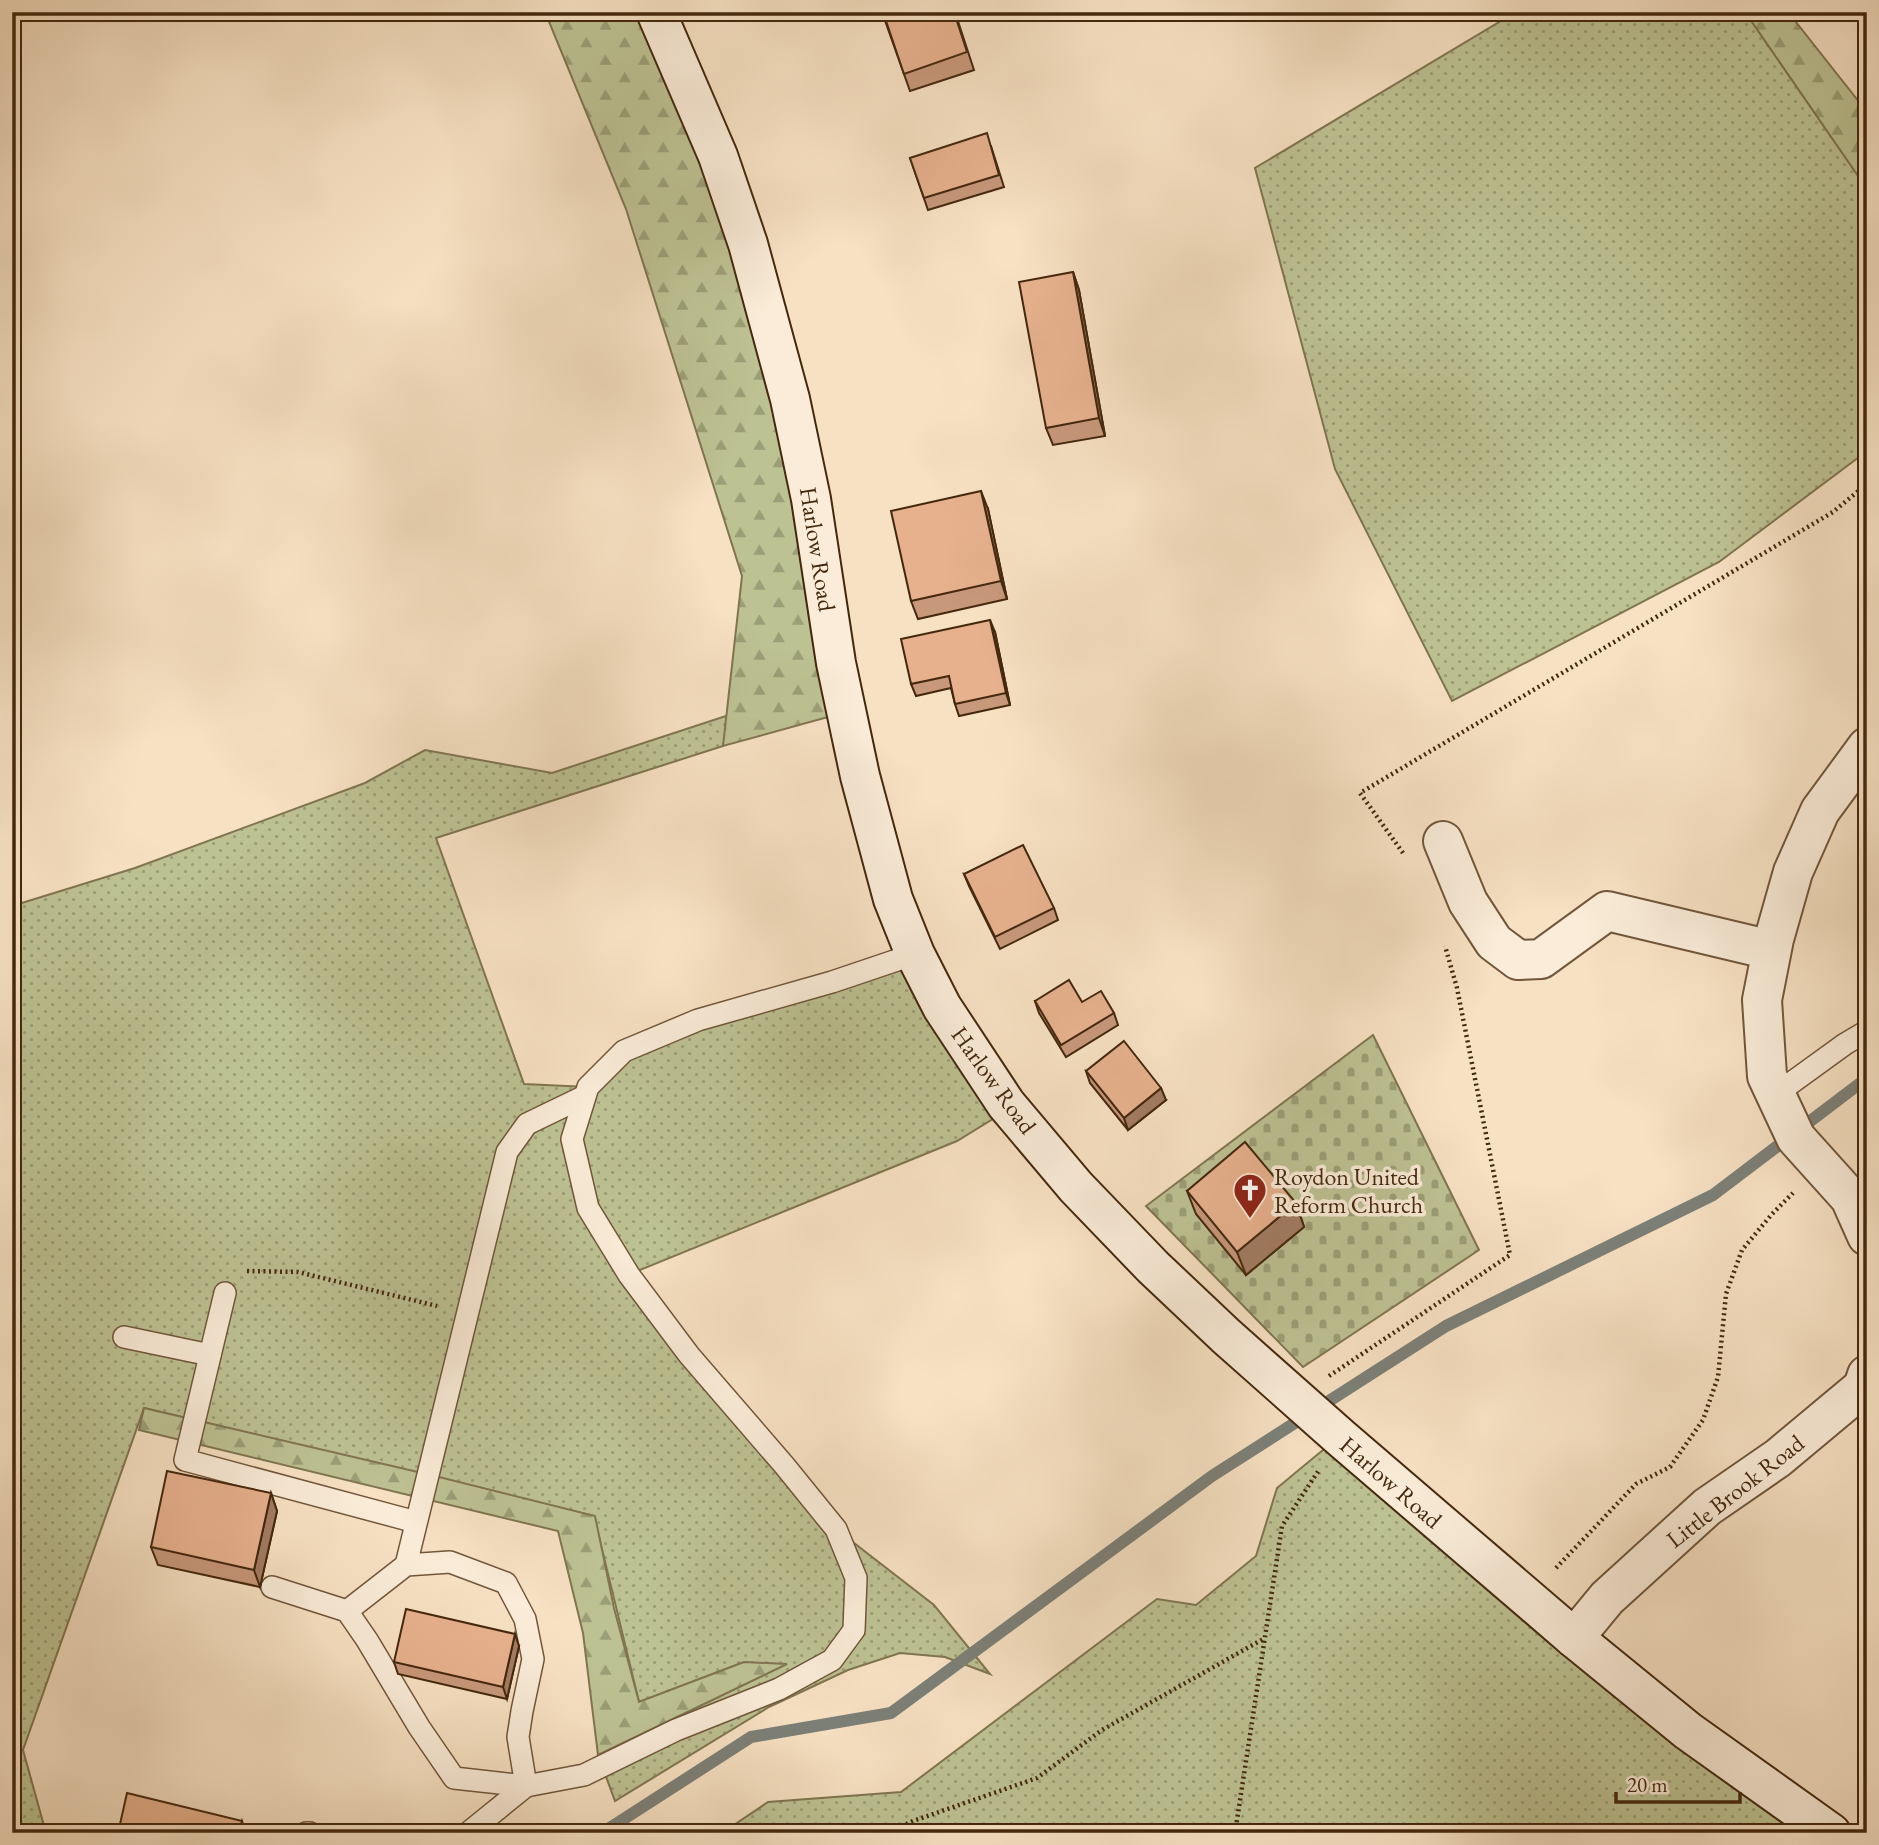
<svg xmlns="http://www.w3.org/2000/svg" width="1879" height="1845" font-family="'EB Garamond',serif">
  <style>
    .grass { fill: url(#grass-dots); stroke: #807550; stroke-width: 2 }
    .forest { fill: url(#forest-firs); stroke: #807550; stroke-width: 2 }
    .cemetery { fill: url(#cemetery-stones); stroke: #807550; stroke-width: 2 }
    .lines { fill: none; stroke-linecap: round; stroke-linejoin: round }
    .stream { stroke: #7c8078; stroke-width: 12 }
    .lane-casing { stroke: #71563b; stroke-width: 24 }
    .street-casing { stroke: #71563b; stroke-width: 42 }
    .secondary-casing { stroke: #44280e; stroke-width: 42 }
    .path { stroke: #44280e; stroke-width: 4.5; stroke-dasharray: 2 3.5; stroke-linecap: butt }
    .lane { stroke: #faecd8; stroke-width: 21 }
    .street { stroke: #faecd8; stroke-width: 38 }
    .secondary { stroke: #faecd8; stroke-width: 38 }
    .wall { fill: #c7987a; stroke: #44280e; stroke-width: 2 }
    .shaded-wall { fill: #a27c63; stroke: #44280e; stroke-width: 2 }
    .building { fill: #e7b18e; stroke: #44280e; stroke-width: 2 }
    .labels { text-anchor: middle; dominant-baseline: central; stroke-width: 7; stroke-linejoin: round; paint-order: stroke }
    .street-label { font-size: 24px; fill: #44280e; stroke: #faecd8 }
    .poi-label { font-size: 24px; fill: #44280e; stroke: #faecd8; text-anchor: start }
  </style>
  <defs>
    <pattern id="grass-dots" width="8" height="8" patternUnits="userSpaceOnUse" patternTransform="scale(1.75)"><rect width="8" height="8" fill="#bdc293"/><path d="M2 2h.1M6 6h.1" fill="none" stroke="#9b9e76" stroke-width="1.8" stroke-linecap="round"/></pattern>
    <pattern id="forest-firs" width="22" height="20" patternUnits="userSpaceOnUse" patternTransform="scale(1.75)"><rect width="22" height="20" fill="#bdc293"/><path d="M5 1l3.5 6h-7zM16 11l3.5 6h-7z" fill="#9b9e76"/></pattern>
    <pattern id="cemetery-stones" width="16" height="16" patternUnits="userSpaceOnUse" patternTransform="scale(1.75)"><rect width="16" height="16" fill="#bdc293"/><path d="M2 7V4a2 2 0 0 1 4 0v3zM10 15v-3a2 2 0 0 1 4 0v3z" fill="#9b9e76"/></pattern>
  </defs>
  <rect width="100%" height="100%" fill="#f7e1c3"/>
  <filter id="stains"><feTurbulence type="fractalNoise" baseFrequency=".00286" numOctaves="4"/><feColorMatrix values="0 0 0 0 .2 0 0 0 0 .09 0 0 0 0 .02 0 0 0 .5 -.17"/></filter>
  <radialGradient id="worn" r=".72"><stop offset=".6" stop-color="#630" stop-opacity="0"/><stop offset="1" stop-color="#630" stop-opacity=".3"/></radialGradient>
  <g class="grass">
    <polygon points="1516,12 1746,12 1867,186 1867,451 1719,562 1452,701 1335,469 1255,168"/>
    <polygon points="729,715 723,746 436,838 524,1084 588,1087 624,1051 832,982 901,947 1001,1114 957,1141 630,1274 836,1529 934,1605 990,1674 945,1657 900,1653 848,1670 769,1707 615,1801 598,1755 768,1673 744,1662 639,1702 594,1516 144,1408 23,1750 46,1833 12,1833 12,906 135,868 365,783 425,750 552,773"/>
    <polygon points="1335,1440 1663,1728 1795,1833 722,1833 768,1802 901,1792 1157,1599 1196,1605 1256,1556 1277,1488"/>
  </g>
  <g class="forest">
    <polygon points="545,12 652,12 748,244 846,712 723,746 742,576 626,209"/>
    <polygon points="1745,12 1788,12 1867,112 1867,189"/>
    <polygon points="144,1408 435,1476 595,1516 614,1608 639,1702 744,1662 787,1664 598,1755 583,1633 558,1531 139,1430"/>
  </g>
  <polygon class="cemetery" points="1373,1035 1479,1250 1303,1367 1146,1206"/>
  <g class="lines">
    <polyline class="stream" points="602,1833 751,1737 891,1713 1212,1476 1446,1326 1713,1195 1867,1078"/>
    <defs>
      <g id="lane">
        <polyline points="1776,1094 1845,1044 1867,1031"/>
        <polyline points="225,1293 185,1460 416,1522"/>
        <polyline points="124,1337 210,1355"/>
        <polyline points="406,1565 507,1152 527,1124 585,1096"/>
        <polyline points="272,1587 347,1611 367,1640 419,1727 454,1778 526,1786 584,1775 676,1730 779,1689 832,1660 854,1630 856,1578 836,1529 784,1465 689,1355 629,1275 588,1208 572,1139 588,1087 624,1051 698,1020 832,982 915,954"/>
        <polyline points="347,1611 406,1565 450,1562 506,1583 525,1619 533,1659 522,1711 518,1737 526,1786 468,1833"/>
        <polyline points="306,1833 310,1833"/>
      </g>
      <g id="street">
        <polyline points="1867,747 1820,811 1793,872 1774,939 1762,1000 1767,1076 1796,1138 1850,1198 1867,1236"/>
        <polyline points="1443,841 1468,902 1494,942 1518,960 1541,959 1607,911 1771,950"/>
        <polyline points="1574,1638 1607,1598 1707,1507 1778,1458 1863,1387 1867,1375"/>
      </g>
      <polyline id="secondary" points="656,12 718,156 748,244 790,399 811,499 836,663 860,776 893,899 915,954 942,1007 1006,1104 1076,1187 1153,1267 1226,1336 1341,1438 1574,1638 1688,1731 1831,1833"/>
    </defs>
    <use href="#lane" class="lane-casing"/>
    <use href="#street" class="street-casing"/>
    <use href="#secondary" class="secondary-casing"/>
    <g class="path">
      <polyline points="1403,853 1360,793 1833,512 1867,484"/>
      <polyline points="247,1271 298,1272 437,1306"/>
      <polyline points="1329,1376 1510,1255 1457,988 1445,946"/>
      <polyline points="1556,1568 1636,1484 1670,1467 1703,1420 1718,1377 1726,1294 1742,1250 1772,1214 1793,1193"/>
      <polyline points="886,1833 913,1821 1037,1778 1102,1730 1265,1638"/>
      <polyline points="1235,1833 1282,1526 1319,1470"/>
    </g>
    <use href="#lane" class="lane"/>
    <use href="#street" class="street"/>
    <use href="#secondary" class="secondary"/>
  </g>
  <g class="wall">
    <polygon points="872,12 955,12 974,70 910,91 883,15 875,18"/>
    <polygon points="991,146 1004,187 928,210 910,158"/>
    <polygon points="1073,272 1079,290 1105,436 1053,445 1046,428"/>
    <polygon points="988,509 1007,599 918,619 911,601"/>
    <polygon points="995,632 1010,705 959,716 955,704 951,688 916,696 911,684"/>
    <polygon points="964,874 1054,908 1058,920 1000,949 969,886"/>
    <polygon points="1035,1001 1082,1002 1114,1013 1118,1025 1066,1057 1039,1013"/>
    <polygon points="1086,1071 1166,1100 1128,1130 1090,1083"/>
    <polygon points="1187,1191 1296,1203 1304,1227 1246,1275 1196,1214"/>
    <polygon points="271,1493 277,1511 260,1587 158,1565 151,1547"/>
    <polygon points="519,1646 507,1699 398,1674 394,1662"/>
  </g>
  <g class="shaded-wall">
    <polygon points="1073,272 1079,290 1105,436 1099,418"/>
    <polygon points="981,491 988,509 1007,599 1001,581"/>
    <polygon points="990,620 995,632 1010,705 1006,693"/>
    <polygon points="1161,1088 1166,1100 1128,1130 1124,1118"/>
    <polygon points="1296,1203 1304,1227 1246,1275 1237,1252"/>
    <polygon points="271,1493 277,1511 260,1587 254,1570"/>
    <polygon points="515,1634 519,1646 507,1699 503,1687"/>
    <polygon points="242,1821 246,1833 239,1833"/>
  </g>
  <g class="building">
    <polygon points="883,12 954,12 967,52 904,74"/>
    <polygon points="987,133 999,175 924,198 910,158"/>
    <polygon points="1073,272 1099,418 1046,428 1019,282"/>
    <polygon points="981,491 1001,581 911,601 891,511"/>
    <polygon points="990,620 1006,693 955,704 949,676 911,684 901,639"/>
    <polygon points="1023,845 1054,908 995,937 964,874"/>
    <polygon points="1069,980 1082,1002 1101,991 1114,1013 1061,1045 1035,1001"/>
    <polygon points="1124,1041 1161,1088 1124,1118 1086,1071"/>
    <polygon points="1245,1142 1296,1203 1237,1252 1187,1191"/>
    <polygon points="167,1471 271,1493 254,1570 151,1547"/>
    <polygon points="406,1609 515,1634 503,1687 394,1662"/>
    <polygon points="127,1793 242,1821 239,1833 118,1833"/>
  </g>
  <defs>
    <symbol id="church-pin" viewBox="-11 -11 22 30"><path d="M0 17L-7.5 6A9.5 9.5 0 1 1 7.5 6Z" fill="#8f2418" stroke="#faecd8"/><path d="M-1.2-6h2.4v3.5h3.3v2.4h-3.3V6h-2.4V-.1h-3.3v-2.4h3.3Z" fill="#fff"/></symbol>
  </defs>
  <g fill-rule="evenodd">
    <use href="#church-pin" x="1231" y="1171" width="38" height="52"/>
  </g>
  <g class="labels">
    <g class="street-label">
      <text transform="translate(818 549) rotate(81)">Harlow Road</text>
      <text transform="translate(994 1080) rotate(54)">Harlow Road</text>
      <text transform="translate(1391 1482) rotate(41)">Harlow Road</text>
      <text transform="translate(1735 1491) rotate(-38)">Little Brook Road</text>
    </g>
    <g class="poi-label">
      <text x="1274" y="1176">Roydon United<tspan x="1274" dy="28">Reform Church</tspan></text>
    </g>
  </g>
  <rect width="1879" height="1845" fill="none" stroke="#f7e1c3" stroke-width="42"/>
  <rect x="14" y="14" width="1851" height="1817" fill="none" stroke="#44280e" stroke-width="3.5"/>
  <rect x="21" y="21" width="1837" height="1803" fill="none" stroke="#44280e" stroke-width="2"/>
  <path d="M1616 1792v10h124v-10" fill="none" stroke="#44280e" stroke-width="3.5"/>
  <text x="1627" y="1792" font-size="21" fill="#44280e" stroke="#faecd8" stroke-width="5" paint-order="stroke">20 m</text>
  <rect width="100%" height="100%" filter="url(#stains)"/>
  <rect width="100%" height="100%" fill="url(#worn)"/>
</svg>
